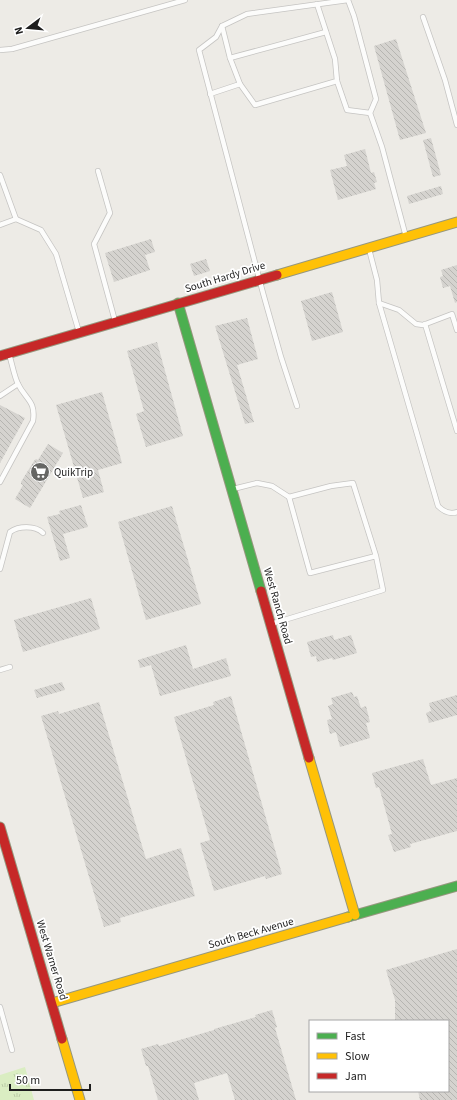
<svg xmlns="http://www.w3.org/2000/svg" width="457" height="1100" font-family="'Source Sans 3',sans-serif">
  <style>
    .grass { fill: url(#grass-tufts) }
    .building { fill: url(#building-back-hatch) }
    .lines { fill: none; stroke-linecap: round; stroke-linejoin: round }
    .lane-casing { stroke: #c5c4c2; stroke-width: 6 }
    .fast-casing { stroke: #96977e; stroke-width: 11 }
    .slow-casing { stroke: #96977e; stroke-width: 11 }
    .jam-casing { stroke: #96977e; stroke-width: 11 }
    .lane { stroke: #fcfcfb; stroke-width: 4.5 }
    .fast { stroke: #4caf50; stroke-width: 9 }
    .slow { stroke: #ffc107; stroke-width: 9 }
    .jam { stroke: #c62828; stroke-width: 9 }
    .labels { text-anchor: middle; dominant-baseline: central; stroke-width: 3.5; stroke-linejoin: round; paint-order: stroke }
    .street-label { font-size: 11px; fill: #1e1e1e; stroke: #fff }
    .poi-label { font-size: 11px; fill: #1e1e1e; stroke: #fff; text-anchor: start }
  </style>
  <defs>
    <pattern id="grass-tufts" width="24" height="20" patternUnits="userSpaceOnUse"><rect width="24" height="20" fill="#daedc2"/><path d="M3 7l-1-3M5 7V3M7 7l1-3M15 17l-1-3M17 17v-4M19 17l1-3" fill="none" stroke="#bbcba6"/></pattern>
    <pattern id="building-back-hatch" width="6" height="6" patternUnits="userSpaceOnUse"><rect width="6" height="6" fill="#d5d3cf"/><path d="M-1 5l2 2M0 0l6 6M5-1l2 2" fill="none" stroke="#b6b5b1"/></pattern>
  </defs>
  <rect width="100%" height="100%" fill="#edebe6"/>
  <polygon class="grass" points="25,1067 34,1100 0,1100 0,1075"/>
  <g class="building">
    <polygon points="396,39 426,133 400,140 374,46"/>
    <polygon points="431,138 441,175 433,177 423,140"/>
    <polygon points="365,149 371,173 374,172 377,182 374,183 376,189 338,200 330,170 347,166 344,155"/>
    <polygon points="441,186 443,194 409,204 407,196"/>
    <polygon points="151,239 155,252 145,255 150,270 114,282 105,253"/>
    <polygon points="206,259 210,271 194,276 190,264"/>
    <polygon points="457,265 457,302 455,303 450,286 443,288 440,277 443,276 441,270"/>
    <polygon points="332,292 343,332 312,341 301,301"/>
    <polygon points="247,318 258,359 237,365 254,422 245,424 215,326"/>
    <polygon points="157,342 183,436 146,447 136,414 144,411 127,351"/>
    <polygon points="102,392 122,463 98,470 104,492 83,498 56,405"/>
    <polygon points="0,405 25,418 0,463"/>
    <polygon points="48,444 63,453 30,508 15,499 23,485 21,484 21,482 34,461 36,459 38,460"/>
    <polygon points="81,505 88,527 63,534 70,558 60,561 47,517 60,514 59,511"/>
    <polygon points="172,506 201,604 146,620 118,522"/>
    <polygon points="91,598 100,629 23,652 14,620"/>
    <polygon points="333,635 334,640 351,635 357,653 333,660 332,658 317,662 316,656 311,657 307,642"/>
    <polygon points="186,645 193,669 226,658 231,676 160,696 151,665 140,668 138,660"/>
    <polygon points="62,682 65,690 37,698 34,690"/>
    <polygon points="352,692 354,697 357,696 361,708 366,706 370,722 366,723 370,738 340,747 336,732 330,734 327,720 332,719 328,706 333,704 331,698"/>
    <polygon points="457,695 457,715 429,723 426,713 431,711 429,703"/>
    <polygon points="231,696 282,874 266,879 265,876 214,891 200,843 210,840 174,717 214,705 213,702"/>
    <polygon points="99,702 146,859 181,848 195,896 120,918 121,922 104,927 41,716 58,711 59,714"/>
    <polygon points="423,759 431,785 457,778 457,831 410,844 411,847 394,852 388,835 392,834 379,787 376,788 372,773"/>
    <polygon points="457,949 457,1100 420,1100 418,1091 448,1091 448,1021 395,1021 395,1000 386,970"/>
    <polygon points="272,1010 277,1027 275,1028 296,1100 235,1100 227,1073 194,1083 199,1100 158,1100 148,1066 146,1066 141,1049 158,1044 159,1046 214,1030 214,1029 256,1017 255,1015"/>
  </g>
  <g class="lines">
    <defs>
      <g id="lane">
        <polyline points="423,17 445,80 457,125"/>
        <polyline points="0,50 12,49 185,0"/>
        <polyline points="230,58 326,32"/>
        <polyline points="337,81 347,110 370,113"/>
        <polyline points="240,84 255,105 337,81 335,59 317,4"/>
        <polyline points="210,94 240,84 230,58 222,26"/>
        <polyline points="98,171 110,213 94,244 115,321"/>
        <polyline points="0,175 16,219"/>
        <polyline points="0,225 16,219 41,230 56,254 79,332"/>
        <path d="M369 249 377 280 379 303 438 506C443 511 449 515 457 512"/>
        <polyline points="379,303 399,310 416,324 423,325 452,314 457,330"/>
        <polyline points="425,324 457,431"/>
        <polyline points="0,396 18,384"/>
        <polyline points="297,406 281,357 263,293 199,50 216,37 222,26 247,14 348,0 354,16 376,99 370,113 382,147 406,237"/>
        <path d="M0 482 33 421C36 401 26 400 18 384 14 376 12 363 9 354"/>
        <polyline points="233,489 257,483 272,486 289,497"/>
        <path d="M0 569 10 532C18 526 35 525 43 533"/>
        <polyline points="271,624 383,590 376,556 353,483 331,486 289,497 310,573 376,556"/>
        <polyline points="0,670 10,667"/>
        <polyline points="0,1007 12,1050"/>
      </g>
      <g id="fast">
        <polyline points="178,303 261,591"/>
        <polyline points="348,917 457,886"/>
      </g>
      <g id="slow">
        <polyline points="277,275 457,222"/>
        <polyline points="309,758 355,915"/>
        <polyline points="52,1003 348,917"/>
        <polyline points="62,1039 80,1100"/>
      </g>
      <g id="jam">
        <polyline points="0,356 277,275"/>
        <polyline points="261,591 309,758"/>
        <polyline points="0,827 62,1039"/>
      </g>
    </defs>
    <use href="#lane" class="lane-casing"/>
    <use href="#fast" class="fast-casing"/>
    <use href="#slow" class="slow-casing"/>
    <use href="#jam" class="jam-casing"/>
    <use href="#lane" class="lane"/>
    <use href="#fast" class="fast"/>
    <use href="#slow" class="slow"/>
    <use href="#jam" class="jam"/>
  </g>
  <defs>
    <symbol id="supermarket-disc" viewBox="-11 -11 22 22"><circle r="9.5" fill="#666664" stroke="#fff"/><path d="M-6-5.5h2.5l.6 2H6L4.5 2H-2.5L-4.4-4H-6ZM-1.5 3.2a1.3 1.3 0 1 0 .1 0ZM3 3.2a1.3 1.3 0 1 0 .1 0Z" fill="#fff"/></symbol>
  </defs>
  <g fill-rule="evenodd">
    <use href="#supermarket-disc" x="29" y="461" width="22" height="22"/>
  </g>
  <g class="labels">
    <g class="street-label">
      <text transform="translate(225 277) rotate(-17)">South Hardy Drive</text>
      <text transform="translate(278 606) rotate(74)">West Ranch Road</text>
      <text transform="translate(251 933) rotate(-16)">South Beck Avenue</text>
      <text transform="translate(52 960) rotate(73)">West Warner Road</text>
    </g>
    <g class="poi-label">
      <text x="54" y="472">QuikTrip</text>
    </g>
  </g>
  <rect x="309" y="1020" width="140" height="72" fill="#ffffff" stroke="#a5a5a5"/>
  <rect x="317" y="1033" width="20" height="6" fill="#4caf50" stroke="#a5a5a5"/>
  <text x="345" y="1040" font-size="12" fill="#1e1e1e">Fast</text>
  <rect x="317" y="1053" width="20" height="6" fill="#ffc107" stroke="#a5a5a5"/>
  <text x="345" y="1060" font-size="12" fill="#1e1e1e">Slow</text>
  <rect x="317" y="1073" width="20" height="6" fill="#c62828" stroke="#a5a5a5"/>
  <text x="345" y="1080" font-size="12" fill="#1e1e1e">Jam</text>
  <g transform="translate(28 28) rotate(254)" stroke="#ffffff" stroke-width="3" paint-order="stroke">
  <path d="M0-3L7 15L0 10L-7 15Z" fill="#1e1e1e"/>
  <text y="-6" font-size="11" font-weight="bold" text-anchor="middle" fill="#1e1e1e">N</text>
  </g>
  <path d="M10 1084v6h80v-6" fill="none" stroke="#1e1e1e" stroke-width="2"/>
  <text x="16" y="1084" font-size="12" fill="#1e1e1e" stroke="#ffffff" stroke-width="3" paint-order="stroke">50 m</text>
</svg>
